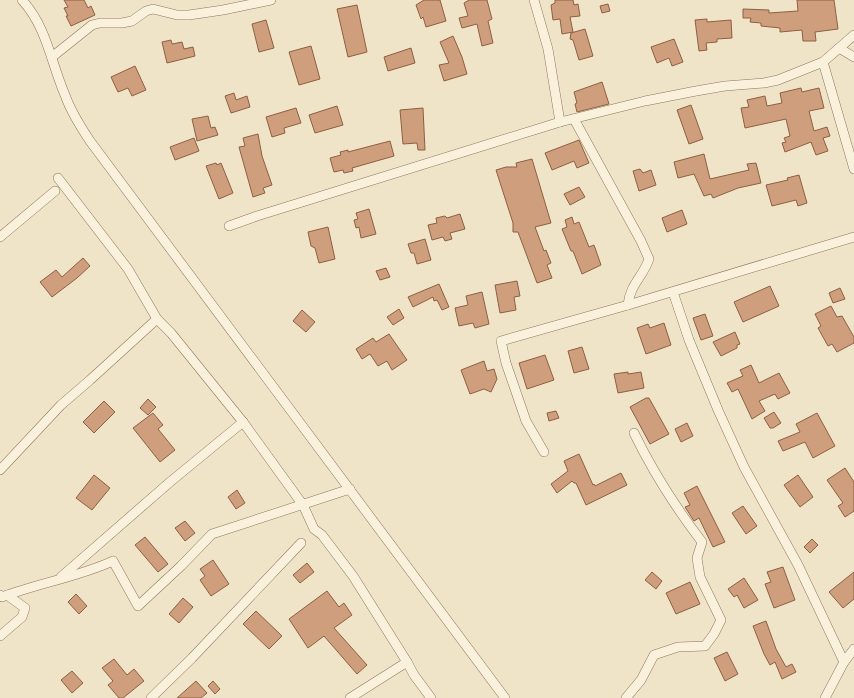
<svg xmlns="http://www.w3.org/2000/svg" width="854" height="698" font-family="Lora,serif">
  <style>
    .building { fill: #cf9f7d; stroke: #8d5f41 }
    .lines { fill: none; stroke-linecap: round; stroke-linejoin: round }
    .street-casing { stroke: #8d765c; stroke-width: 10 }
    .street { stroke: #faf1dc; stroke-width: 9 }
  </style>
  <rect width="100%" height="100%" fill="#f0e4c8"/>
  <g class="building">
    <polygon points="64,0 84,0 88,8 91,6 95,15 71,26 66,16 68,16 64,8 68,7"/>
    <polygon points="424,0 440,0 446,21 426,27 423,17 421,19 416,5"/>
    <polygon points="469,0 487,0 492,19 488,21 493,43 482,46 477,24 462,28 459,18 468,16 464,3"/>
    <polygon points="555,0 573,0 574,5 578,4 580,16 570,17 573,32 562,34 560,19 553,20 551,5 555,3"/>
    <polygon points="797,0 834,0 838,29 815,32 816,41 803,41 802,30 780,32 780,28 761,26 761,23 750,22 751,18 743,18 743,9 769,10 769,13 798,11"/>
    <polygon points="608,4 610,11 602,13 600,6"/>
    <polygon points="357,5 367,52 348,57 337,9"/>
    <polygon points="707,19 707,22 731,20 732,38 717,39 717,42 706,43 707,50 699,51 695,20"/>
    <polygon points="266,20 274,48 259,52 252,24"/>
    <polygon points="585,29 593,56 579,60 573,40 570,39 571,33"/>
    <polygon points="453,36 462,57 467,74 444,81 439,65 449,63 440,42"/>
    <polygon points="674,39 683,62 672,66 669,58 657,63 651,47"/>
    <polygon points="171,40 172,44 182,42 184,49 193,47 195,56 167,63 162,42"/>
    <polygon points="311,46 320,79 299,85 289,52"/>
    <polygon points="411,48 415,63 388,71 384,57"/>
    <polygon points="135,66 146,90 132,96 128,88 118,92 111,77"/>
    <polygon points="602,82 609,104 577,112 575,104 577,103 574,92"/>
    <polygon points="801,88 802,92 819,88 824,108 809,111 814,131 827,127 830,136 823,138 828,151 816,155 811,142 785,152 782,143 786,142 784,138 790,136 786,119 745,128 741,108 749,107 747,100 765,96 767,106 782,103 780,93"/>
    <polygon points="234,93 236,100 247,96 250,107 231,113 225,96"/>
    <polygon points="691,105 703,139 689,144 677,110"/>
    <polygon points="337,106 343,125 315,133 309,115"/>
    <polygon points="296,108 301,123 284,128 285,133 272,137 266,117"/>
    <polygon points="423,108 425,150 418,150 417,143 403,144 400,110"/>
    <polygon points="208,116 211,128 215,127 218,135 197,141 192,119"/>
    <polygon points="258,134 262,156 272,185 263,188 265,193 253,197 239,147 245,146 243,138"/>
    <polygon points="194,138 199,151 175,160 170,147"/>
    <polygon points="579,140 589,163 577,168 574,161 552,170 545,153"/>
    <polygon points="390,141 394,156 352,168 353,171 344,173 343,170 334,172 330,158 341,155 340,152 348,150 348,152"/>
    <polygon points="704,154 710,179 749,170 747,164 756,163 761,183 738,188 713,198 711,194 704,196 694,174 678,178 674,162"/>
    <polygon points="532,159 551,223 535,227 544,251 546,250 551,263 547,265 552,278 537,283 518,232 513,232 513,223 496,170 506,167 517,167 516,163"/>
    <polygon points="216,163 217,165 221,163 233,193 219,199 206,166"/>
    <polygon points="640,169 643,173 651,170 656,185 639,191 633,171"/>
    <polygon points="799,175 807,203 798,206 796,200 772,206 766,185 788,180 787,178"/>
    <polygon points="579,187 585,197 570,205 564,194"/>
    <polygon points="369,209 376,234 361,238 359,227 356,228 354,220 358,219 356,213"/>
    <polygon points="682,210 687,224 667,232 662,218"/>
    <polygon points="460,214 465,229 450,233 452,239 445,241 443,237 432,240 428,225 437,223 436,218 445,216 447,218"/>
    <polygon points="572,217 574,224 579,222 589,247 594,245 601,265 582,274 573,251 571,251 562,229 567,227 565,220"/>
    <polygon points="328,227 335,259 319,263 315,248 311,246 308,232"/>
    <polygon points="425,239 431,260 417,264 414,253 411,253 408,244"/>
    <polygon points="83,258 90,266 77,278 52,297 40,282 56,270 62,277"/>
    <polygon points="386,268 390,277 380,280 376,271"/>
    <polygon points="517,281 520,296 514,297 516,310 500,313 495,285"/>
    <polygon points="439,284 449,307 442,310 437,300 434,301 433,297 413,307 408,297"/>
    <polygon points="770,286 779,306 743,322 734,302"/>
    <polygon points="840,288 845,299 833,303 829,293"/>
    <polygon points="482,292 489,324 475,328 473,323 459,326 455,308 468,305 466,296"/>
    <polygon points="831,306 837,317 842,316 854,337 854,343 837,352 832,344 828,346 818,328 821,326 815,314"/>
    <polygon points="399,309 404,318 393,325 387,317"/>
    <polygon points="302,310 315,322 306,332 293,321"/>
    <polygon points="705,314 713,336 701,340 693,318"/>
    <polygon points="664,323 671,345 646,354 637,328 648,324 650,328"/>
    <polygon points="735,332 740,344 737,345 737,348 721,356 713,342"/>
    <polygon points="389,334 407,360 392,370 387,361 378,366 370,354 362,359 356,349 373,338 376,342"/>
    <polygon points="582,347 589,369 574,373 568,351"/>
    <polygon points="545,355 554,380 527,389 519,363"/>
    <polygon points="484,361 487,371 494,369 497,379 491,392 484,389 470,394 461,370"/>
    <polygon points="751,365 759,383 779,373 790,393 778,399 775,394 759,401 765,411 752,419 738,389 732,392 727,383 743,376 740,370"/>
    <polygon points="628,372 628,374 641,372 644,388 618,393 614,374"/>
    <polygon points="646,398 649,398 669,434 650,444 630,407"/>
    <polygon points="148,399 156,407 148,415 140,408"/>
    <polygon points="104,401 115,412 94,433 83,422"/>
    <polygon points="556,411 559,418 549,421 547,413"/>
    <polygon points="774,412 781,423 773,428 770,428 764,418"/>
    <polygon points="153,413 163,425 158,429 175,450 160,462 133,428"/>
    <polygon points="817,413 835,446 813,458 805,442 783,451 778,441 800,432 796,424"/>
    <polygon points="687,423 693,436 681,442 675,429"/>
    <polygon points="579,454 593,485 594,484 595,486 621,473 627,485 586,505 576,483 574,483 572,481 557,493 551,484 568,471 564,461"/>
    <polygon points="845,468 854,482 854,511 845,517 838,506 843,503 827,480"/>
    <polygon points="94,475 110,488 92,510 76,498"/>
    <polygon points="798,475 813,497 800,507 784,485"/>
    <polygon points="697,486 725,542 713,547 699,518 694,521 685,507 690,505 684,493"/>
    <polygon points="237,490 245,503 236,509 228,497"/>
    <polygon points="743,506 757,526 746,534 732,513"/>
    <polygon points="185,521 195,533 185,541 175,528"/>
    <polygon points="145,537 168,564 158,572 135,545"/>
    <polygon points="812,539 818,545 810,553 804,547"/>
    <polygon points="213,560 229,584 211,596 200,580 205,576 200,569"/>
    <polygon points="307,563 314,572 300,583 293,575"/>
    <polygon points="783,567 795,600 774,608 765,584 771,582 767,572"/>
    <polygon points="652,572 662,581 656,589 645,580"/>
    <polygon points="854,572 854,599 843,608 829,592"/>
    <polygon points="744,578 758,600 744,608 737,595 734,597 728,589"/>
    <polygon points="690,582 700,604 676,614 666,593"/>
    <polygon points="327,591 339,607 344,603 352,615 334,628 367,665 357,674 324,636 308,648 289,619"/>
    <polygon points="76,594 87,606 79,614 68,602"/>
    <polygon points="183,598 193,607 179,623 169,614"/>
    <polygon points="256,611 282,636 269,649 243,624"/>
    <polygon points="766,621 776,649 786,667 792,664 796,672 782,679 775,662 770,665 764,654 753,626"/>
    <polygon points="727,652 738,674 725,681 714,658"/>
    <polygon points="114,659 127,675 134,669 144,681 123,698 119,698 108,685 113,681 102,668"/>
    <polygon points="72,671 83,683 72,693 61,680"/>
    <polygon points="196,681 207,693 201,698 177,698"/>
    <polygon points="213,681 220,689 215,694 208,686"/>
  </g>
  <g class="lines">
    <defs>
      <g id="street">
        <path d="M22 0C47 27 51 63 65 95 71 112 80 126 90 141L505 698"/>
        <polyline points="534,0 548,49 560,122"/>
        <polyline points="839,48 854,57"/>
        <polyline points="52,57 92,25 100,23 122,23 132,21 146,11 153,9 177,15 189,15 223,10 271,0"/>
        <polyline points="823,62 854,169"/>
        <path d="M574 119 641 241 649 259C643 277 630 284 628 305"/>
        <polyline points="58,178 128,269 157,319 171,333 243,422 303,505 314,529 322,535 353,576 407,662 414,675 431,698"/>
        <polyline points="229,226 257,216 560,122 645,101 696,91 725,86 764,83 778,80 823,62 854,35"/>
        <polyline points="0,237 55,191"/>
        <polyline points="673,292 689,340 718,410 744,467 798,565 844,662"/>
        <polyline points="544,452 526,421 506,363 501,341 628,305 854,237"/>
        <polyline points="0,470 61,405 90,380 157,319"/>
        <polyline points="61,577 170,482 243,422"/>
        <path d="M0 595 2 597C39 583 78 577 113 561L138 606 181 566 212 534 350 489"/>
        <polyline points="0,636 22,617 25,608 7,595"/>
        <polyline points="151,698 192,658 301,543"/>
        <polyline points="350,698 407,662"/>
        <path d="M626 698 641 680 654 655 678 647 705 646 714 634 721 620 700 577 697 558 702 542C676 508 653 472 634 433"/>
        <polyline points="825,698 844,662 854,649"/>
      </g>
    </defs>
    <use href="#street" class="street-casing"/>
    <use href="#street" class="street"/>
  </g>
</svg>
